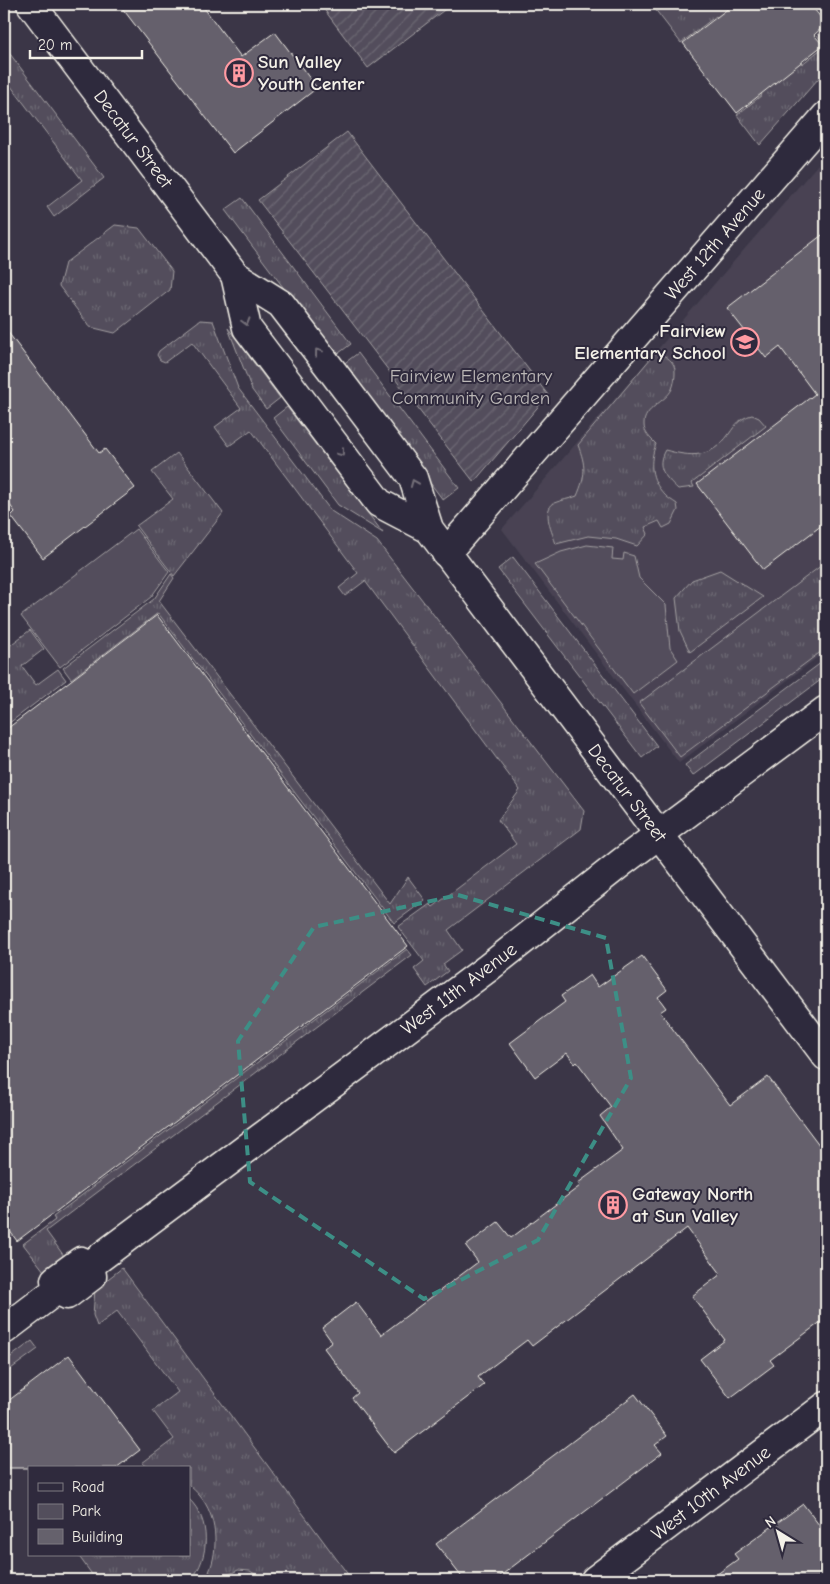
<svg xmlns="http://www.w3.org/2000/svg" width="830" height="1584" font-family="'Comic Neue',sans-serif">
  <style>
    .built { fill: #484352 }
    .grass { fill: url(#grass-tufts); stroke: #a4a0a2 }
    .park { fill: #534e5c; stroke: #a4a0a2 }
    .garden { fill: url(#garden-furrows); stroke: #a4a0a2 }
    .building { fill: #65616c; stroke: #f4f1e8 }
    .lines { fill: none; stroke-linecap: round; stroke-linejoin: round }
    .street-casing { stroke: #f4f1e8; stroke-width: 31 }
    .secondary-casing { stroke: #f4f1e8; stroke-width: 31 }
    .street { stroke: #2f2a3d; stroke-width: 28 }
    .secondary { stroke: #2f2a3d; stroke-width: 28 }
    .oneway { stroke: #747079 }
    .marked { fill: none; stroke: #3d8f86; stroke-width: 4; stroke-dasharray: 10 6; stroke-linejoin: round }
    .labels { text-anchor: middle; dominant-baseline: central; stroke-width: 4; stroke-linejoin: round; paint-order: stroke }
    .poi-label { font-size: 19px; font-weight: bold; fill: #f4f1e8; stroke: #2f2a3d; text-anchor: start }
    .street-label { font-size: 19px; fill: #f4f1e8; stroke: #2f2a3d }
    .park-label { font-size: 19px; fill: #bcb8b7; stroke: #2f2a3d }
  </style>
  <defs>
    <pattern id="grass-tufts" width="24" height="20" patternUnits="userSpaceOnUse" patternTransform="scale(1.25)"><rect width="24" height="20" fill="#534e5c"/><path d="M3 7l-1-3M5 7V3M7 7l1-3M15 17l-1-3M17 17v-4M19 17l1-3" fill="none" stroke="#6c6873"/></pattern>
    <pattern id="garden-furrows" width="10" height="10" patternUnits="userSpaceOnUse" patternTransform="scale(1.25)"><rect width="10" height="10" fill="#534e5c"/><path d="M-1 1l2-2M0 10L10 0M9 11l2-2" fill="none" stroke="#6c6873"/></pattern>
  </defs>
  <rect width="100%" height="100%" fill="#3b3647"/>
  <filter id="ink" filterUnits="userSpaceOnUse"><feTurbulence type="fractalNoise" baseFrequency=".02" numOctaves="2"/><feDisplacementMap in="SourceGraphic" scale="10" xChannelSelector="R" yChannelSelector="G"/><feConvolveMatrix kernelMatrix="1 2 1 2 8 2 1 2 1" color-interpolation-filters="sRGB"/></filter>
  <g filter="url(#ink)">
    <polygon class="built" points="826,155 826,651 679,763 502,529"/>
    <g class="grass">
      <polygon points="651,4 744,4 721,22 716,16 681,43"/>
      <polygon points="748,4 754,4 802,64 825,46 817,35 826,27 826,70 760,145 737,115 762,95 753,83 723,24"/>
      <polygon points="4,46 104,178 54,217 47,207 82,180 4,77"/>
      <polygon points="242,198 351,344 335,356 225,210"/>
      <polygon points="115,225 139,228 172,271 170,290 115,333 90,327 59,286 65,263"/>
      <polygon points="200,320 213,321 238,388 331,511 377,541 584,811 581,829 448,930 462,950 443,964 448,971 427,987 414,969 424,961 398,927 430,904 433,907 516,844 498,820 520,790 365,581 345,596 339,588 358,573 251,430 229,446 215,427 241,408 192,342 165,362 160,360 157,355 159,351"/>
      <polygon points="228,328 280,398 266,409 252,390"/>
      <path d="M656 352C666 356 676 361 675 373 675 378 674 384 672 389 666 402 643 408 644 425 644 433 651 439 656 444 649 462 650 479 664 494 667 498 673 501 677 504L678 510 671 524 663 528 659 521 645 527 648 534 637 546 616 539 588 536 556 544C553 534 541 511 554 503 561 500 570 499 577 496 586 475 586 466 578 445Z"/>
      <polygon points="358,353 459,488 443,500 342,365"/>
      <polygon points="287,407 383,533 338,505 273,418"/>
      <path d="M752 415 759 418 766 426 692 483 694 487 678 489C665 477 655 467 665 450 691 457 711 459 729 434 736 424 740 418 752 415Z"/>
      <polygon points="177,453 223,513 174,576 136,526 173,499 152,472"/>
      <polygon points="513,557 657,746 642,758 498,569"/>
      <polygon points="826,562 826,648 680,757 639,703"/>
      <polygon points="720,570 763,597 690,652 680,631 676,598 692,580"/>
      <polygon points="171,574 174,578 159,601 390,904 408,877 425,900 394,923 158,613 71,679 63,668 154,599"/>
      <polygon points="30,630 44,649 22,666 36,685 58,669 66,680 4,727 4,650"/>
      <polygon points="826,659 826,676 693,776 685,765"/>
      <polygon points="407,949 412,955 46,1231 64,1256 44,1271 23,1244 55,1220 53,1217"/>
      <path d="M122 1268 352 1580H265L250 1571 238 1570 220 1579 209 1572C219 1549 217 1516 200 1496 197 1492 192 1488 189 1485V1468H150L142 1463 174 1439 153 1411 178 1392 117 1311 97 1326 93 1315 95 1289Z"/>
      <polygon points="32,1341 38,1349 4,1374 4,1362"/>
      <path d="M189 1499C211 1520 210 1557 191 1580H96L78 1555H189Z"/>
    </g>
    <g class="park">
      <polygon points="136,529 169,572 151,597 60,667 21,616"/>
      <polygon points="587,545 613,548 612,559 623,560 624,553 634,556 639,578 666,605 670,648 678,660 633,694 535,564 561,552"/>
    </g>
    <g class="garden">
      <polygon points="320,4 452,4 368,68"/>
      <polygon points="347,132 548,395 474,482 258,200"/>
    </g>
    <g class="building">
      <polygon points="119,4 201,4 241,57 275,32 317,88 233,153"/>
      <polygon points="734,4 810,4 826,24 814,35 823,45 737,113 683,43"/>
      <polygon points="826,232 826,522 763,570 697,484 815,394 780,347 766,358 727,308"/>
      <polygon points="4,327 99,453 105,449 135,488 43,558 11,516 15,512 4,497"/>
      <polygon points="157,615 408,946 17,1241 4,1223 4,731"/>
      <polygon points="642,956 667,990 658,997 666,1008 660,1012 730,1105 768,1077 826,1154 826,1318 770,1360 774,1365 730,1398 700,1359 725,1340 692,1296 721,1274 687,1228 532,1346 527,1340 478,1377 484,1385 394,1453 352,1398 358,1393 324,1348 332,1342 322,1328 356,1302 381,1335 478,1262 466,1246 498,1222 511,1238 580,1186 578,1183 623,1150 600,1116 611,1107 577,1062 575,1064 567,1053 535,1077 510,1043 565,1002 561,996 590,975 598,987"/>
      <polygon points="69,1355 140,1450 116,1468 4,1468 4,1404"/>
      <polygon points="635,1394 667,1436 655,1445 662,1453 495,1580 464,1580 436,1544"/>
      <polygon points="803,1504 826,1534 826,1580 709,1580 738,1559 734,1554"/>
    </g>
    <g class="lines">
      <defs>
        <g id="street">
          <polyline points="446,553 826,116"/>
          <polygon points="81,1261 90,1265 92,1276 67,1295 58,1289 55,1280"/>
          <polyline points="90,1265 488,968 622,862 826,710"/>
          <polyline points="4,1330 58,1289"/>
        </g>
        <g id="secondary">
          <polyline points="31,4 235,275 281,304 330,368 413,478 429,529 826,1056"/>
          <polyline points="235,275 247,328 296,393 379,503 429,529"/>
          <polyline points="595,1580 826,1406"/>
        </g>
      </defs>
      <use href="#street" class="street-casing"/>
      <use href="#secondary" class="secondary-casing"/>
      <use href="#street" class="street"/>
      <use href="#secondary" class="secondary"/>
    </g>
    <defs><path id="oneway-chevron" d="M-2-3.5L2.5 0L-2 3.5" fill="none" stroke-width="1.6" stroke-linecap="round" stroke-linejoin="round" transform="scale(1.25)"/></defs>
    <g class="oneway">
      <use href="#oneway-chevron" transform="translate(246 322) rotate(74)"/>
      <use href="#oneway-chevron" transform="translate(318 352) rotate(-127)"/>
      <use href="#oneway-chevron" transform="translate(341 453) rotate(53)"/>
      <use href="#oneway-chevron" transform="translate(414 483) rotate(-112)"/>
    </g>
  </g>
  <path class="marked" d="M458 895 606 938 631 1078 538 1240 424 1299 250 1182 238 1041 314 927Z"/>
  <defs>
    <symbol id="building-ring" viewBox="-11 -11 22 22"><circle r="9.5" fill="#2f2a3d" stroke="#ff9aa2" stroke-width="1.5"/><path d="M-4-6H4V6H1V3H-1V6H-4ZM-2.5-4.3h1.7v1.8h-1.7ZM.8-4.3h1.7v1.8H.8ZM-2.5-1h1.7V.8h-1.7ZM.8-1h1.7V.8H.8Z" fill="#ff9aa2"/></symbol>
    <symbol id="school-ring" viewBox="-11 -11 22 22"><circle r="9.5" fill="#2f2a3d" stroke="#ff9aa2" stroke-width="1.5"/><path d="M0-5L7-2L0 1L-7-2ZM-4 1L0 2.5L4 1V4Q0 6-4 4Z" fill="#ff9aa2"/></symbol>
  </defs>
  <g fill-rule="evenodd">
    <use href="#building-ring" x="223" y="57" width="32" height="32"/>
    <use href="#school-ring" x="729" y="326" width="32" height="32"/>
    <use href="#building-ring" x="597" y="1189" width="32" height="32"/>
  </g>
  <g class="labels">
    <g class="poi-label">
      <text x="258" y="62">Sun Valley<tspan x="258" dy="22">Youth Center</tspan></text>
      <text x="726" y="331" text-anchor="end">Fairview<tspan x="726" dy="22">Elementary School</tspan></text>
      <text x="632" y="1194">Gateway North<tspan x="632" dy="22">at Sun Valley</tspan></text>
    </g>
    <g class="street-label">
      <text transform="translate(133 139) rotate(53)">Decatur Street</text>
      <text transform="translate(715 244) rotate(-49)">West 12th Avenue</text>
      <text transform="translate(627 793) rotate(53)">Decatur Street</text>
      <text transform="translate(459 989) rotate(-37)">West 11th Avenue</text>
      <text transform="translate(711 1493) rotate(-37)">West 10th Avenue</text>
    </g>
    <g class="park-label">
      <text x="471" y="376">Fairview Elementary<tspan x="471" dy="22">Community Garden</tspan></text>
    </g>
  </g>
  <rect width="830" height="1584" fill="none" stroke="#2f2a3d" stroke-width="20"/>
  <rect x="10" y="10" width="810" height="1564" fill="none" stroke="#f4f1e8" stroke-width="2" filter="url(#ink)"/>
  <rect x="28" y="1466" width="162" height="90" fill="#2f2a3d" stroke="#7e7a81"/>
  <rect x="38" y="1483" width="25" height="8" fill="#2f2a3d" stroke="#7e7a81"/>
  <text x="72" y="1492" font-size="15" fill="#f4f1e8">Road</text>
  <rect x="38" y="1504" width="25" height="15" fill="#534e5c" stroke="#7e7a81"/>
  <text x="72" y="1516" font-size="15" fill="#f4f1e8">Park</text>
  <rect x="38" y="1529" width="25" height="15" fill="#65616c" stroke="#7e7a81"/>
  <text x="72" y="1542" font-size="15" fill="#f4f1e8">Building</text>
  <g transform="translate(778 1532) rotate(323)" stroke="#2f2a3d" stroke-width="4" paint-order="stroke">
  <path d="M0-4L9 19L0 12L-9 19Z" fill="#f4f1e8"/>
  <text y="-8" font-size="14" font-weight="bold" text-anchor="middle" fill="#f4f1e8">N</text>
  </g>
  <path d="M30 50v8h112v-8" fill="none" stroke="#f4f1e8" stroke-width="2.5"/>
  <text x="38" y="50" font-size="15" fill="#f4f1e8" stroke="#2f2a3d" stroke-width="4" paint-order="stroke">20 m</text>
</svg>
